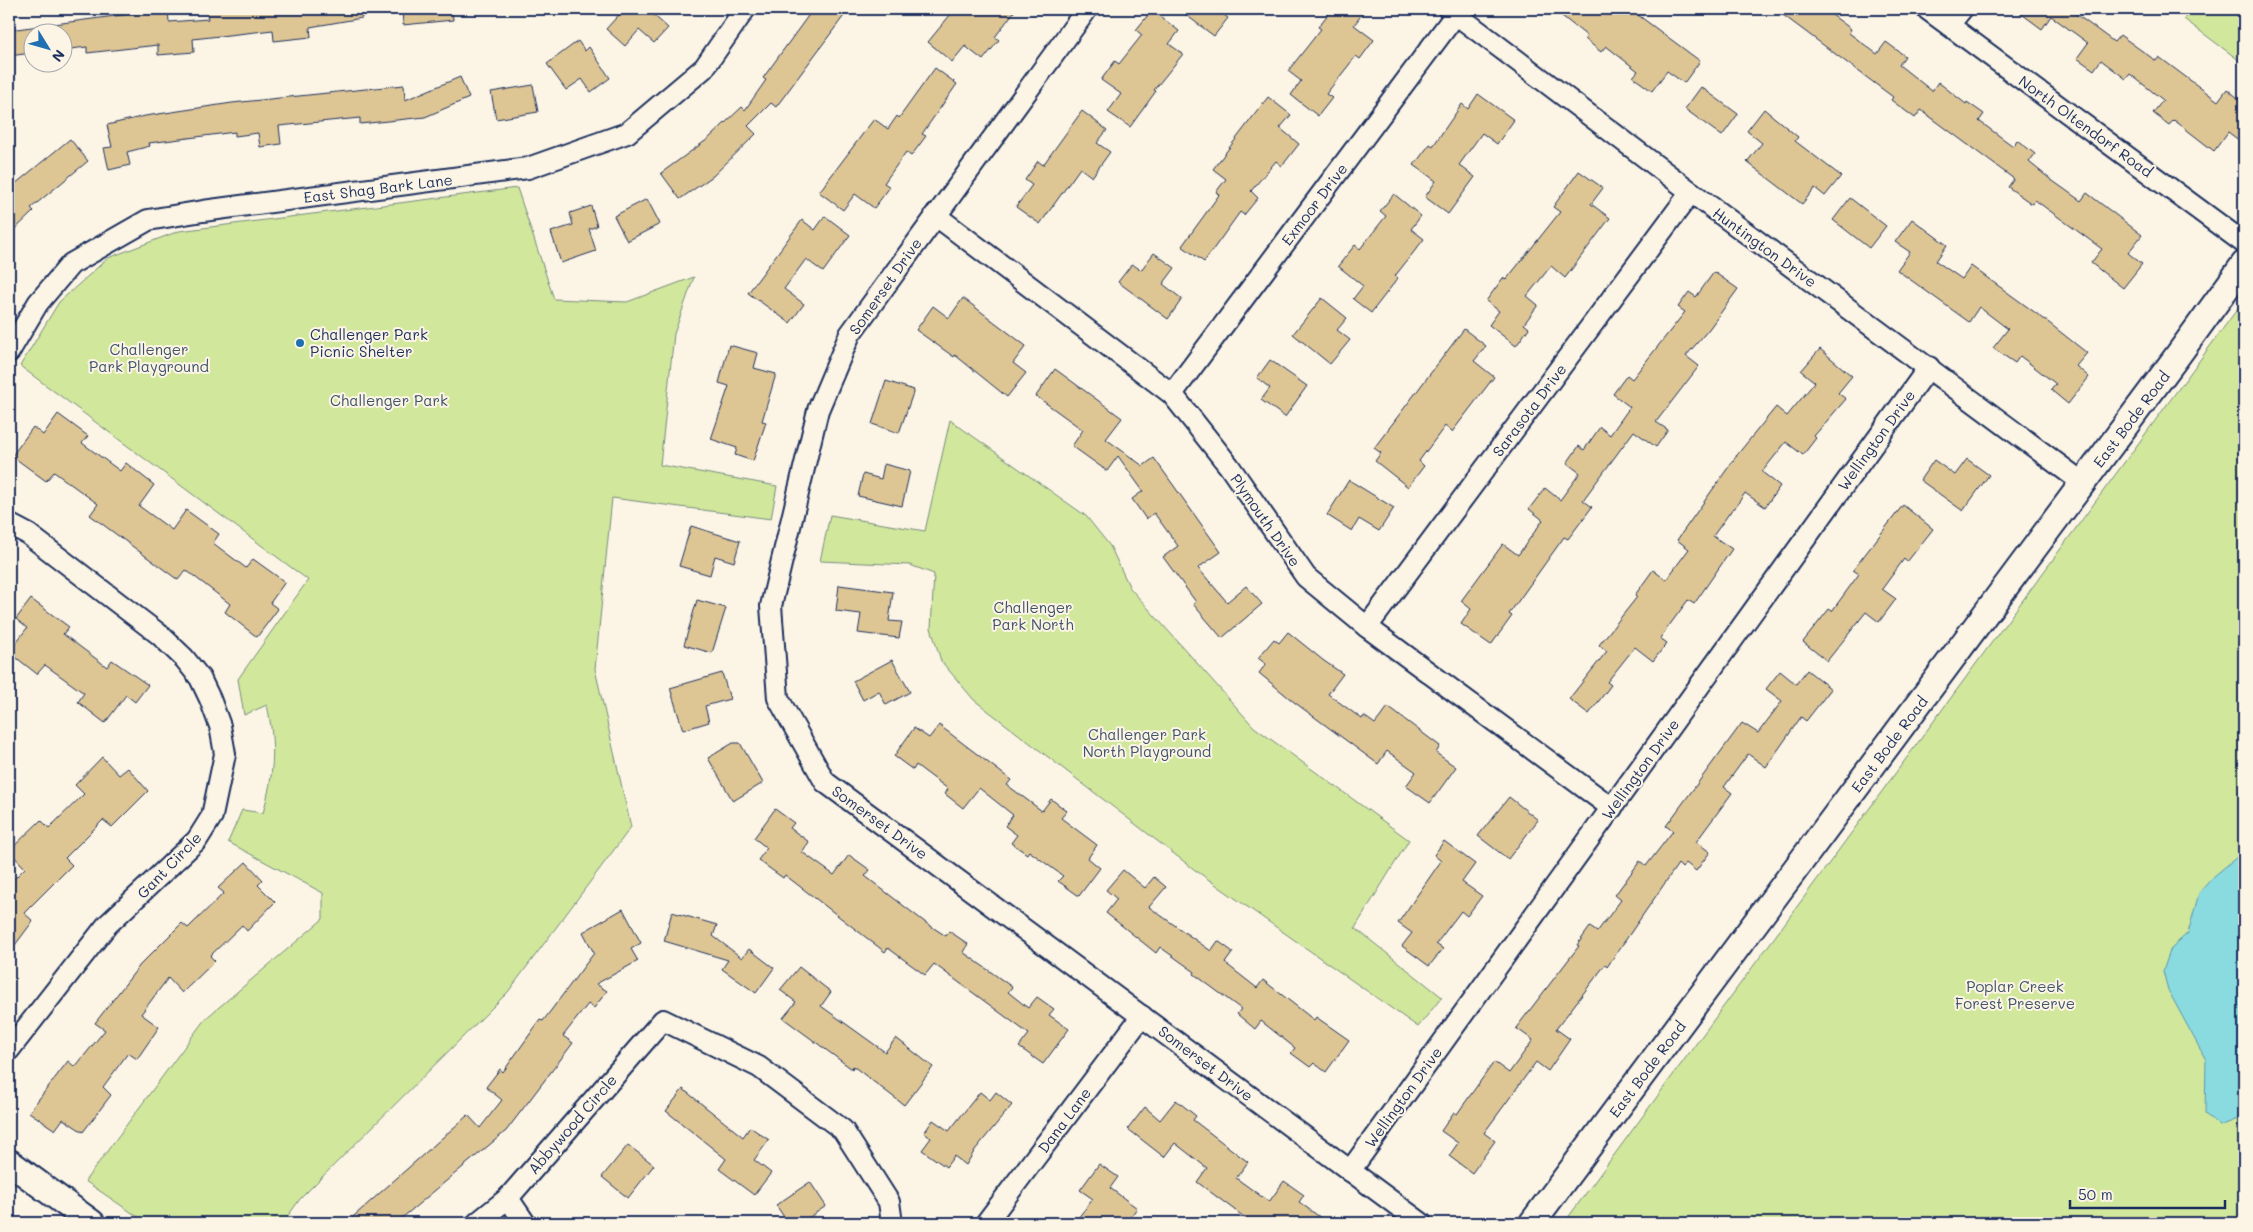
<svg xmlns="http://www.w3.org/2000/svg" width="2253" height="1232" font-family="Mali,sans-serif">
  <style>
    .green { fill: #d1e79c; stroke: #768b7d }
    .water { fill: #89dbe0; stroke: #5d96ac }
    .building { fill: #dec594; stroke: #1b2f5e }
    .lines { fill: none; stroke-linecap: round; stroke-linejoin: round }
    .minor-casing { stroke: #1b2f5e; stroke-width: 24 }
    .tertiary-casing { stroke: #1b2f5e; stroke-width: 29 }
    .minor { stroke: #fcf5e5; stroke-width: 20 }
    .tertiary { stroke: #fcf5e5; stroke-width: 25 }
    .poi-dot { fill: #1f6fb2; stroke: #fcf5e5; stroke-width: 2 }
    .labels { text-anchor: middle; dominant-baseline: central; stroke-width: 4; stroke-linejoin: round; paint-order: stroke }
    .street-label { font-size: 15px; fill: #1b2f5e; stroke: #fcf5e5 }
    .poi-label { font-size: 15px; fill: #1b2f5e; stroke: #fcf5e5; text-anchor: start }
    .park-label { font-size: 15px; fill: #3f546a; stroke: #fcf5e5 }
  </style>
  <rect width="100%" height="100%" fill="#fcf5e5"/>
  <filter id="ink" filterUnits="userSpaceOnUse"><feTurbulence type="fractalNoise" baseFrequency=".02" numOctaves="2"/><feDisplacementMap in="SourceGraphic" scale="10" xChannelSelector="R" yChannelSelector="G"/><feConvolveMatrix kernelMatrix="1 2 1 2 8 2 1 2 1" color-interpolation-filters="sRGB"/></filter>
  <g filter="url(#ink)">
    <g class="green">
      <polygon points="2191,9 2244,9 2244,64 2184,19"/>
      <path d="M517 188 554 299 627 302 694 277 674 334 660 465 777 486 771 519 612 498 595 669 631 827 508 992 300 1199 283 1223H147L85 1181 205 1019 323 919V893L228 842 242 810 263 813C274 774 276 746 267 705L244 715 238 679 308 580 20 366 59 302 108 258 179 231Z"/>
      <polygon points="2244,300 2244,1223 1564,1223"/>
      <polygon points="950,420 1086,516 1110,546 1130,588 1254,727 1409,840 1355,928 1442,997 1418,1027 1195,870 974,700 941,661 931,628 934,574 910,565 820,561 830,515 925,531"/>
    </g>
    <polygon class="water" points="2244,851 2244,1110 2238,1119 2220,1126 2205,1114 2206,1060 2168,990 2163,971 2171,948 2188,933 2199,893 2213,877"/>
    <g class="building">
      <polygon points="168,9 169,22 208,19 206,9 361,9 362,18 310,27 311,37 274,41 273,30 193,39 194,52 158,55 158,45 87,53 87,47 62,50 62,32 32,32 32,53 9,56 9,30"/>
      <polygon points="402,9 452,9 453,20 403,25"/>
      <polygon points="624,9 647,9 668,28 654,43 639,30 625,46 606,29"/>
      <polygon points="813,9 849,9 776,107 771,103 748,126 756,134 713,176 680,199 661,173 708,139 742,107 745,110 766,80 763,78"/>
      <polygon points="955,9 1016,9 995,37 999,40 983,60 965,46 952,62 928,42"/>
      <polygon points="1178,9 1216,9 1228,18 1214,36"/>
      <polygon points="1332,9 1366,9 1354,25 1374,40 1360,59 1356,56 1326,94 1332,98 1318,116 1291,95 1301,81 1288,71 1321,29 1318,27"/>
      <polygon points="1553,9 1630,9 1700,61 1684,83 1667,71 1652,91 1633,77 1638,71 1606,46 1601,52 1585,39 1587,36"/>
      <polygon points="1775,9 1824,9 1851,29 1849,33 1877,54 1886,42 1905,56 1899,65 1932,91 1938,82 1966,104 1967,102 1984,114 1979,121 2013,146 2017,140 2035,154 2029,162 2050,179 2081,201 2087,193 2142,235 2128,253 2142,264 2123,288 2091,263 2102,249 2035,200 2032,204 2008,187 2014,179 1921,110 1915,118 1891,100 1893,97"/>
      <polygon points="2015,9 2069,9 2114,42 2120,35 2156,61 2159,57 2218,101 2227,89 2244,103 2244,144 2228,132 2214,151 2174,120 2169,125 2153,113 2163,100 2130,74 2126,79 2101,60 2094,70 2077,58 2088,43 2051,16 2042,29"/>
      <polygon points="1152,10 1179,31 1169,44 1183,54 1154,90 1156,91 1130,127 1108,112 1121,94 1101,80 1115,61 1119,64 1142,35 1136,30"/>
      <polygon points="578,41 585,51 589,47 610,78 591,92 582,79 566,90 547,64"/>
      <polygon points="935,68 957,84 922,134 926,136 911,156 906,152 884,183 890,187 874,208 855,194 843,210 819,192 874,119 888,129 897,116 899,118"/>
      <polygon points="460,77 469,98 425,117 360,124 360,118 279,126 281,144 260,147 258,133 235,136 235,132 149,143 150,146 127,152 130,165 109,170 104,148 112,147 107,125 145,116 232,103 404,85 405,100"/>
      <polygon points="533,85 538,112 496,119 491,92"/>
      <polygon points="1701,87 1738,114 1722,136 1685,109"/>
      <polygon points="1478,94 1514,120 1497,144 1482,133 1459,165 1475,177 1448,214 1425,197 1436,181 1414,165 1430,144 1433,146 1462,104 1468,109"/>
      <polygon points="1268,97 1291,115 1280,128 1299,144 1282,166 1276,161 1251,191 1258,198 1244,215 1240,212 1204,262 1182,246 1219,195 1216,192 1226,179 1213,169"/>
      <polygon points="1764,109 1798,137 1795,141 1841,176 1825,196 1815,188 1802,204 1747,162 1762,143 1747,131"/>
      <polygon points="1082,111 1107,130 1097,143 1110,152 1092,177 1080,168 1040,224 1016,207 1032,185 1025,180 1038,161 1043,165"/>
      <polygon points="70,139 88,161 31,208 34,211 9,235 9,189"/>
      <polygon points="1579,171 1603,188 1591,204 1610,218 1565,278 1551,266 1527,296 1538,305 1524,324 1529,328 1516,346 1489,325 1499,311 1486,301 1503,278 1506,280 1560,212 1553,207"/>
      <polygon points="1394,194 1421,216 1411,229 1424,239 1395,276 1398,278 1371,313 1353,299 1363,286 1338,266 1355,245 1360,249 1386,216 1380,211"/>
      <polygon points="1850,198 1886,226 1869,248 1833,220"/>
      <polygon points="647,199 660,224 627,241 614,216"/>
      <polygon points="591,206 597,226 589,229 596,251 561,263 551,232 573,225 570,213"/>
      <polygon points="825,216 850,235 823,272 806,259 784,289 804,304 790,323 748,293 802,220 815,230"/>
      <polygon points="1912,219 1947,245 1936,261 1962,279 1971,266 2044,319 2087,353 2076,366 2089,377 2068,404 2051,390 2056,384 2020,356 2015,363 1993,348 2008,329 1979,307 1969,322 1897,270 1910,252 1895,242"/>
      <polygon points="1154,253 1175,268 1163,284 1182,299 1168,319 1118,282 1132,264 1141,270"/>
      <polygon points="1714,272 1738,289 1709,329 1686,356 1699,366 1656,422 1668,430 1656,447 1634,431 1583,500 1592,507 1568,539 1564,537 1509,614 1512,616 1491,645 1461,624 1471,609 1461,601 1503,544 1518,555 1543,520 1529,509 1545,488 1560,500 1580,473 1567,463 1579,446 1584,450 1600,427 1610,435 1630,407 1613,394 1627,375 1632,379 1685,312 1678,307 1689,292 1696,297"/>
      <polygon points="963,298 1026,346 1013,363 1026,373 1007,397 955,355 954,357 916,330 933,306 949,318"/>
      <polygon points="1322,298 1347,318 1337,330 1350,340 1330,364 1293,334"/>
      <polygon points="1464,329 1486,346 1474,361 1494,377 1452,432 1445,426 1419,461 1424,466 1408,487 1375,461 1381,453 1374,448"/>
      <polygon points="729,345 758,353 754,368 776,374 762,421 766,422 753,461 735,455 737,448 711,439 729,386 719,383"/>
      <polygon points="1820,349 1852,376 1838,393 1846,399 1814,436 1816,438 1803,455 1786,442 1762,472 1780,486 1765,507 1745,493 1734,509 1733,508 1713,536 1732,549 1701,594 1694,604 1688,600 1660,638 1667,643 1653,661 1635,647 1607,682 1611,685 1589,714 1569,699 1607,651 1599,645 1637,597 1635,595 1653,570 1666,580 1689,549 1677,540 1737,455 1776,407 1787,416 1815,382 1801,371"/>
      <polygon points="1270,360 1307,386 1285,417 1261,400 1270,388 1257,378"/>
      <polygon points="1055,369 1122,418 1106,439 1143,466 1154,458 1221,552 1198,568 1227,602 1246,586 1262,604 1222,638 1193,604 1196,602 1163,557 1178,546 1154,513 1146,519 1132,499 1143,491 1118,456 1107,471 1072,446 1083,430 1036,396"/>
      <polygon points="886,381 914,390 899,433 872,424"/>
      <polygon points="58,414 88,436 82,443 120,471 126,463 154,485 139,506 172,530 186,510 219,534 213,543 246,568 253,559 285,582 270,603 278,609 257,637 225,612 230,604 186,570 178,580 90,515 98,504 54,472 46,481 12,456 33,427 43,435"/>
      <polygon points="1967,459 1989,475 1963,511 1920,480 1934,460 1955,475"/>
      <polygon points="884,464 910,471 902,506 858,496 863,474 881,479"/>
      <polygon points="1349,480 1394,508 1379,531 1359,519 1352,531 1327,515"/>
      <polygon points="1903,505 1933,529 1907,562 1904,559 1882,589 1896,599 1879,622 1866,612 1827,661 1803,642 1829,609 1832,611 1859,574 1853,570"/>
      <polygon points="691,526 740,541 734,562 715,556 710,575 679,566"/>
      <polygon points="839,585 893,592 889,621 902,622 899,638 858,633 861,614 836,611"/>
      <polygon points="31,599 69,627 63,634 107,667 112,660 148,685 135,702 126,695 105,723 78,702 84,693 45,665 37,674 9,652 27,628 16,619"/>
      <polygon points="697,600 726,608 712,653 684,645"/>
      <polygon points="1288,632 1324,661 1343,674 1328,694 1362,719 1364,716 1375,724 1388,707 1440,746 1436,753 1456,767 1430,803 1406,786 1416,772 1387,751 1378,764 1294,702 1259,673 1266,664 1258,658 1274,639 1279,643"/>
      <polygon points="892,660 910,692 886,705 879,691 863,700 853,681"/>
      <polygon points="1807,670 1831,689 1806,721 1801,717 1766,767 1748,754 1724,787 1732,793 1696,842 1710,852 1696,871 1686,863 1682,868 1678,864 1607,967 1605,965 1556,1029 1570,1039 1548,1071 1536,1062 1484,1133 1495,1141 1472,1173 1449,1156 1458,1143 1441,1131 1454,1112 1457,1114 1494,1062 1509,1073 1533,1040 1516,1028 1579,946 1577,945 1590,927 1597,932 1621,900 1615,895 1640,861 1646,866 1673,831 1666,826 1742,723 1758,733 1782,701 1766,689 1780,671 1796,684"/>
      <polygon points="722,673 730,699 705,706 709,722 683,730 670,688"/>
      <polygon points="939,725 1011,780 1007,785 1042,811 1051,799 1067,811 1061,818 1097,845 1088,858 1100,868 1079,896 1058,881 1063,876 1029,851 1027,854 1011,843 1017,835 1005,826 1013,815 979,788 963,808 945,794 948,789 916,765 913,770 894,756 914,728 929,738"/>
      <polygon points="733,743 740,743 763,783 733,801 708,758"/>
      <polygon points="102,757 119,775 128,768 148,791 112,827 103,820 65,858 72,865 24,913 33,921 9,953 9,884 25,868 9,851 41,820 49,828 84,794 75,785"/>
      <polygon points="1509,797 1538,820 1508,859 1478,836"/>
      <polygon points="775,809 794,823 790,828 809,842 802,852 834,875 849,855 870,870 865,876 926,923 946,936 949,931 968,944 963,952 1012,987 1008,992 1028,1008 1037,997 1054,1009 1049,1015 1069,1029 1043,1064 1019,1047 1029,1034 934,964 925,975 888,948 885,952 785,875 783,878 758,860 767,848 754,838"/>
      <polygon points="1444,841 1475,864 1462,882 1482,896 1467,916 1461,911 1436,944 1443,949 1429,966 1402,946 1412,933 1398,923 1441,861 1434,855"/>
      <polygon points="246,862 263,880 258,885 275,902 247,931 242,925 210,956 215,961 182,993 168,978 141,1014 159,1027 137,1059 128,1053 103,1087 111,1095 83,1132 63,1119 55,1130 29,1112 68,1061 75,1067 105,1030 95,1023 140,965 182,923 188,928 224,893 218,888"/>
      <polygon points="1123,870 1145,888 1154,877 1166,887 1149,907 1211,951 1218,941 1233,952 1225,963 1257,988 1263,980 1314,1020 1316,1017 1349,1040 1326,1072 1314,1063 1310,1067 1291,1053 1295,1048 1261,1021 1255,1029 1237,1014 1241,1009 1194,974 1195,972 1160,947 1156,953 1106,913 1117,899 1106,890"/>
      <polygon points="623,909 641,943 631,949 638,961 596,984 607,991 594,1008 588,1004 563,1036 573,1043 506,1131 396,1223 346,1223 468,1115 480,1128 502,1100 486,1087 500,1069 503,1072 540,1020 543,1021 594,953 583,932"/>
      <polygon points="672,912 717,925 713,936 742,958 749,949 774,968 756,993 722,969 728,960 664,941"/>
      <polygon points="799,967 831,992 821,1006 885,1052 896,1038 933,1067 904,1105 853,1066 852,1069 783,1018 796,1002 780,990"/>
      <polygon points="683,1089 743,1137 750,1127 769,1140 754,1160 771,1173 754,1195 719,1169 726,1159 666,1111"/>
      <polygon points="980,1092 990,1100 996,1092 1012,1105 975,1150 966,1165 954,1156 946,1167 922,1150 931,1138 924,1133 933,1120 949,1131"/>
      <polygon points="1176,1100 1196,1116 1193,1120 1248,1162 1236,1178 1269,1202 1284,1181 1304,1195 1299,1202 1328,1223 1252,1223 1197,1182 1207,1168 1175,1143 1164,1157 1128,1129 1145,1107 1160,1120"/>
      <polygon points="628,1145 654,1165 628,1198 602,1177"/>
      <polygon points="1099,1164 1118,1177 1110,1188 1137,1208 1126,1223 1074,1223 1093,1199 1080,1190"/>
      <polygon points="810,1182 826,1206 801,1223 788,1223 776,1205"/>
    </g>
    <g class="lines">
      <defs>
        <g id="minor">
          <polyline points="1087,9 850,334 818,410 771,606 778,698 825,782 1421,1223"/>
          <polyline points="1449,9 1691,192 2083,483"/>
          <polyline points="1927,9 2244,243"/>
          <polyline points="1949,25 1962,9"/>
          <polyline points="935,215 1172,394 1229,466 1306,577 1367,627 1612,808"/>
          <polyline points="9,352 38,303 71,264 148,220 203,211 528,168 627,133 704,68 745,9"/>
          <polyline points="1172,394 1456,14"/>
          <polyline points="9,524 28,534 160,635 184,658 200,678 210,699 220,726 225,754 212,816 197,840 107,925 9,1050"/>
          <polyline points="1367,627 1691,192"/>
          <polyline points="1350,1171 1929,367"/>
          <polyline points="508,1198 525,1223"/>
          <polyline points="477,1223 508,1198 663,1020 759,1067 843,1130 889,1202 892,1223"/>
          <polyline points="986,1223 1142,1016"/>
        </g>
        <g id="tertiary">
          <polyline points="9,1162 92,1223"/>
          <polyline points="1532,1223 2178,355 2244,264"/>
        </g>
      </defs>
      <use href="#minor" class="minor-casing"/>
      <use href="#tertiary" class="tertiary-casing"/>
      <use href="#minor" class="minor"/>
      <use href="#tertiary" class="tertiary"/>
    </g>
  </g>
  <circle class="poi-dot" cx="300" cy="343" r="5"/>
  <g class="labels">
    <g class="street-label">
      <text transform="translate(2086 126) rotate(36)">North Oltendorf Road</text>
      <text transform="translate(378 188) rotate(-7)">East Shag Bark Lane</text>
      <text transform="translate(1314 204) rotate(-53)">Exmoor Drive</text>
      <text transform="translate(1765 247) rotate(36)">Huntington Drive</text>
      <text transform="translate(885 286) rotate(-55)">Somerset Drive</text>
      <text transform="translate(1529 410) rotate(-53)">Sarasota Drive</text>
      <text transform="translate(2131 419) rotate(-53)">East Bode Road</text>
      <text transform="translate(1876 440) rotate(-54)">Wellington Drive</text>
      <text transform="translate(1266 520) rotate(55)">Plymouth Drive</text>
      <text transform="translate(1889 744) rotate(-53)">East Bode Road</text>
      <text transform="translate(1640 769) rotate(-54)">Wellington Drive</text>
      <text transform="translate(880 822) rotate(36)">Somerset Drive</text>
      <text transform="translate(169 865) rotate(-46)">Gant Circle</text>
      <text transform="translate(1206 1063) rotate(37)">Somerset Drive</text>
      <text transform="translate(1647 1069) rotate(-53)">East Bode Road</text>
      <text transform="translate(1403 1097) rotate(-54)">Wellington Drive</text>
      <text transform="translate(1064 1120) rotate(-53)">Dana Lane</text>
      <text transform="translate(572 1124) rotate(-49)">Abbywood Circle</text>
    </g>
    <g class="poi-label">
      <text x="310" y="334">Challenger Park<tspan x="310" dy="17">Picnic Shelter</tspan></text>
    </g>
    <g class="park-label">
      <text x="149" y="349">Challenger<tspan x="149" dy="17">Park Playground</tspan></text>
      <text x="389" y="400">Challenger Park</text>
      <text x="1033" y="607">Challenger<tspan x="1033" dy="17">Park North</tspan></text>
      <text x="1147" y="734">Challenger Park<tspan x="1147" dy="17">North Playground</tspan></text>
      <text x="2015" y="986">Poplar Creek<tspan x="2015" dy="17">Forest Preserve</tspan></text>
    </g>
  </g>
  <rect width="2253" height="1232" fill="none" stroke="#fcf5e5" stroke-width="30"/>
  <rect x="15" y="15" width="2223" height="1202" fill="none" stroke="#1b2f5e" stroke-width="2" filter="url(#ink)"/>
  <g transform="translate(48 48) rotate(127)"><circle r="24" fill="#fcf5e5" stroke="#a2a6af"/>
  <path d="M0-4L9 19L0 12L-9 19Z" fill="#1f6fb2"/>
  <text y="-8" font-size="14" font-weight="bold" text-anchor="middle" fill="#1b2f5e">N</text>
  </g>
  <path d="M2070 1200v8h155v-8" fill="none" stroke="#1b2f5e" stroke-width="2.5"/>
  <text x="2078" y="1200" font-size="15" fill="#1b2f5e" stroke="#fcf5e5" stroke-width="4" paint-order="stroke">50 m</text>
</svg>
